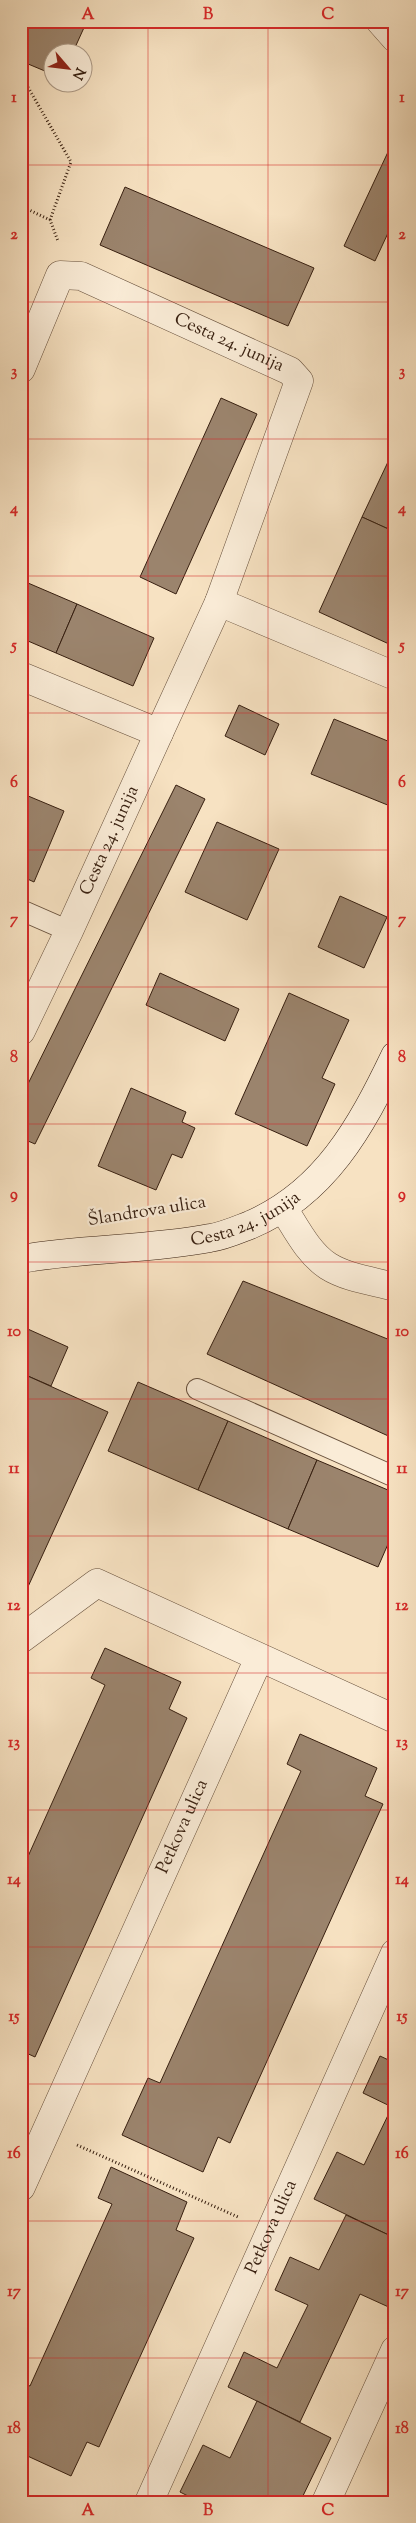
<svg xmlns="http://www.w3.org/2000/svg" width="416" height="2523" font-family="'Sorts Mill Goudy',serif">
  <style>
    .building { fill: #9b846d; stroke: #371f10 }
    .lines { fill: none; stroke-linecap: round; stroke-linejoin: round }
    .lane-casing { stroke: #67503c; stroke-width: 22 }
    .street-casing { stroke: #67503c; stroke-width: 29 }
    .secondary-casing { stroke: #371f10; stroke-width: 29 }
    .path { stroke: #371f10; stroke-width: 3; stroke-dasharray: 1 2.5; stroke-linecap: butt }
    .lane { stroke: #faecd7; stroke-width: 20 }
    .street { stroke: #faecd7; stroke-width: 28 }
    .secondary { stroke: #faecd7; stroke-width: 28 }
    .grid { fill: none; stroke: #d62828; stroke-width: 1; stroke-opacity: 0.55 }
    .labels { text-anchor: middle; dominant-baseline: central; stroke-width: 4.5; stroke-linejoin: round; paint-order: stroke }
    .street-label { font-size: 18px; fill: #371f10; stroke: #faecd7 }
    .neatline { fill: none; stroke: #d62828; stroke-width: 2 }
    .grid-label { font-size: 16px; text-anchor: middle; font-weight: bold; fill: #d62828 }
  </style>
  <rect width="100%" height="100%" fill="#f7e2c2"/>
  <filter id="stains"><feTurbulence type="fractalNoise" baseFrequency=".004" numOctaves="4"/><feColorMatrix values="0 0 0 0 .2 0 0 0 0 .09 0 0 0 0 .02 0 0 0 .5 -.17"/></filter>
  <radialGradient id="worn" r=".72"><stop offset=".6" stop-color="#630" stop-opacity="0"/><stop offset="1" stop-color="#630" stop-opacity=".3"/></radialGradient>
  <g class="building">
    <polygon points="21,21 87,21 73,52 52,52 52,74 21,61"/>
    <polygon points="395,137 395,218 375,261 344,246"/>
    <polygon points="125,187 314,268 288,326 100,245"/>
    <polygon points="221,398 257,414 176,594 140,577"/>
    <polygon points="395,447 395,532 362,517"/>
    <polygon points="362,517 395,532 395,631 389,644 319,612"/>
    <polygon points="21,580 77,604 56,653 21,638"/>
    <polygon points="77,604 154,638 133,686 56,653"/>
    <polygon points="239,705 279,724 265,755 225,736"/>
    <polygon points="334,719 395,744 395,808 311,774"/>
    <polygon points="176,785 205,799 35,1144 21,1138 21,1098"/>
    <polygon points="21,793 64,811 34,882 21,876"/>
    <polygon points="217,822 279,849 247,920 185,892"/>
    <polygon points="340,896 387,917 364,968 318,947"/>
    <polygon points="160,973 239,1009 225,1041 146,1005"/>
    <polygon points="289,993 349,1020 322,1078 335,1084 307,1146 235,1114"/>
    <polygon points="131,1088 186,1112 182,1122 195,1128 182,1158 172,1154 156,1190 98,1166"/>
    <polygon points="243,1281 395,1342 395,1439 207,1354"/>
    <polygon points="21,1326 68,1347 51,1386 21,1373"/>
    <polygon points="21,1373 108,1412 21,1602"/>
    <polygon points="138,1382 228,1421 198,1490 108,1451"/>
    <polygon points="228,1421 317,1460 288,1529 198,1490"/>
    <polygon points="317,1460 395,1493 395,1528 378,1567 288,1529"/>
    <polygon points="105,1648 181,1682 169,1709 187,1718 35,2057 22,2051 21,2053 21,1872 105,1685 91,1678"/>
    <polygon points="300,1734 377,1768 365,1796 383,1804 230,2143 218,2137 203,2172 122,2135 148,2078 160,2083 301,1771 287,1764"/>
    <polygon points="380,2056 395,2063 395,2238 314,2199 337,2152 364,2165 392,2107 363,2093"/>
    <polygon points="111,2167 187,2202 176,2230 194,2238 99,2447 87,2442 71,2476 21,2453 21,2383 30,2386 112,2204 98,2198"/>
    <polygon points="346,2215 395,2238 395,2307 393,2309 360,2294 300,2422 228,2387 244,2352 277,2368 308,2305 275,2290 290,2257 319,2270"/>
    <polygon points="257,2401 331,2438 300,2502 200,2502 180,2492 203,2445 230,2458"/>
  </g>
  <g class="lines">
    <defs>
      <g id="lane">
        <polyline points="21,910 69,931"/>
        <polyline points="197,1389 395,1477"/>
      </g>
      <g id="street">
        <polyline points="380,21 395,38"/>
        <path id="s1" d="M21 369 60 275 81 276 290 371 299 381 219 602 159 733 21 676"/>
        <polyline points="219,602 395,676"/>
        <path id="s2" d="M21 1031 69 931 159 733"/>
        <path d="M283 1208C296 1228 308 1253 328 1266 347 1278 373 1281 395 1287"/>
        <polyline points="21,1639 97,1583 395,1719"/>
        <path id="s3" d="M21 2187 259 1658"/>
        <path id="s4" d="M149 2502 395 1953"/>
        <polyline points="326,2502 395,2350"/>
      </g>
      <g id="secondary">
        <path id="s5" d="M21 1259C84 1248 148 1250 210 1238 224 1236 237 1230 250 1225 325 1193 361 1127 395 1056"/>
      </g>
    </defs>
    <use href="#lane" class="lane-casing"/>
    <use href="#street" class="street-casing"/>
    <use href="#secondary" class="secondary-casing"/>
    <g class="path">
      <polyline points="21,75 71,162 50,220"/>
      <polyline points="21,206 50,220 58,241"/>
      <polyline points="77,2145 238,2217"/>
    </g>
    <use href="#lane" class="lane"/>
    <use href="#street" class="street"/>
    <use href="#secondary" class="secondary"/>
  </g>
  <path class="grid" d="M148 21V2502M268 21V2502M21 165H395M21 302H395M21 439H395M21 576H395M21 713H395M21 850H395M21 987H395M21 1124H395M21 1262H395M21 1399H395M21 1536H395M21 1673H395M21 1810H395M21 1947H395M21 2084H395M21 2221H395M21 2358H395"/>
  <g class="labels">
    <g class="street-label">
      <text stroke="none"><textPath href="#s1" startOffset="285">Cesta 24. junija</textPath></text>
      <text stroke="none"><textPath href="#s2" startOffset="210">Cesta 24. junija</textPath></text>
      <text transform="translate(147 1212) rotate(-9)">Šlandrova ulica</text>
      <text stroke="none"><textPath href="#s5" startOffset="230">Cesta 24. junija</textPath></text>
      <text stroke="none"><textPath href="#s3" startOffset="395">Petkova ulica</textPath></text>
      <text stroke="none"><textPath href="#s4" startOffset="301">Petkova ulica</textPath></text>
    </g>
  </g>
  <rect width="416" height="2523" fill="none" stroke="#f7e2c2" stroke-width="55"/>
  <g transform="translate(68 68) rotate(118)"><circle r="24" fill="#faecd7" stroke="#ac9a87"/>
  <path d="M0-4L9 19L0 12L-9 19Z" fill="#8f2418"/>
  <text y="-8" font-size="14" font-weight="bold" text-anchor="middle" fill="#371f10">N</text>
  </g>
  <rect x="28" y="28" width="360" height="2468" class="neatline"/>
  <g class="grid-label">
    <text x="88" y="19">A</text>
    <text x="208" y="19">B</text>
    <text x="328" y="19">C</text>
    <text x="14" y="102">1</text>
    <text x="402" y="102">1</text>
    <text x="14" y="239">2</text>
    <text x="402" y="239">2</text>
    <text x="14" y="376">3</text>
    <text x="402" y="376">3</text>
    <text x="14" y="513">4</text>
    <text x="402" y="513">4</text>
    <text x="14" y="650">5</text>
    <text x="402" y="650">5</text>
    <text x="14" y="787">6</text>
    <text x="402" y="787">6</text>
    <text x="14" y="924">7</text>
    <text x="402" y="924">7</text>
    <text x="14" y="1062">8</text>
    <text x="402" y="1062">8</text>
    <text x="14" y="1199">9</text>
    <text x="402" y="1199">9</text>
    <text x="14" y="1336">10</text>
    <text x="402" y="1336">10</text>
    <text x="14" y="1473">11</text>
    <text x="402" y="1473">11</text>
    <text x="14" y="1610">12</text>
    <text x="402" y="1610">12</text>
    <text x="14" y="1747">13</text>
    <text x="402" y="1747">13</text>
    <text x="14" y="1884">14</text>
    <text x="402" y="1884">14</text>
    <text x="14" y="2021">15</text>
    <text x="402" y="2021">15</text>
    <text x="14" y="2158">16</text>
    <text x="402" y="2158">16</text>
    <text x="14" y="2296">17</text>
    <text x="402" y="2296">17</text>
    <text x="14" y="2433">18</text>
    <text x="402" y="2433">18</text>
    <text x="88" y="2515">A</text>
    <text x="208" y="2515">B</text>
    <text x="328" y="2515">C</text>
  </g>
  <rect width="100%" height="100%" filter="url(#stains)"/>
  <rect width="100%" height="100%" fill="url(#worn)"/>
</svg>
